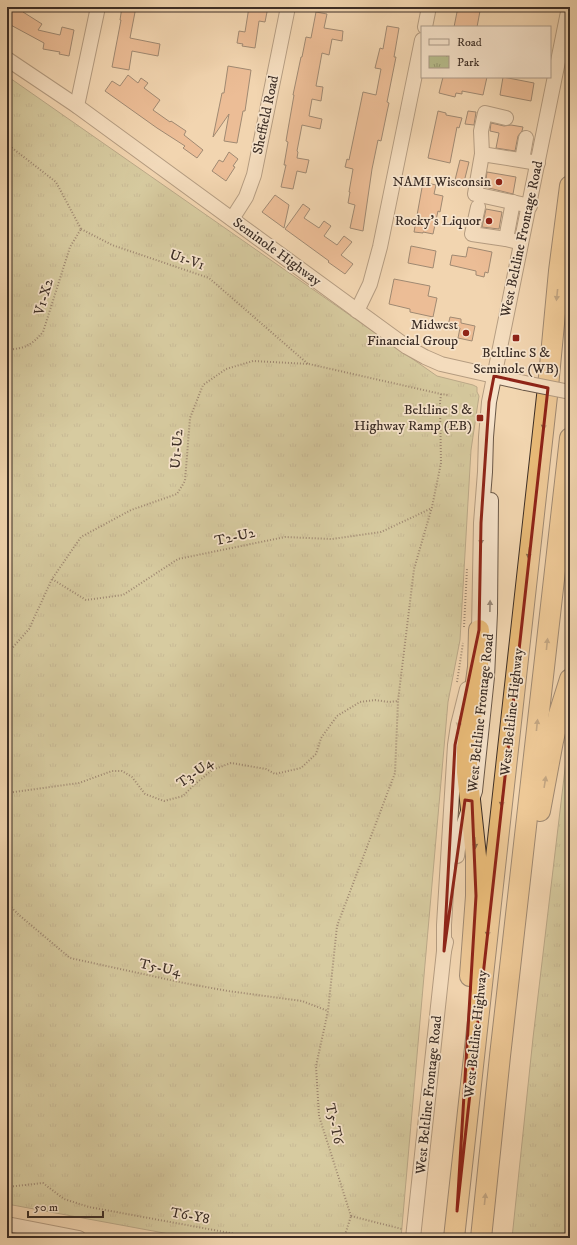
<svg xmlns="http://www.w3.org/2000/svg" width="577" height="1245" font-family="'IM FELL DW Pica',serif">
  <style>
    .park { fill: url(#park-tufts); stroke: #7a765a }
    .building { fill: #e59f77; stroke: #3c2e26 }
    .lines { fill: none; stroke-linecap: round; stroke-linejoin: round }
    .minor-casing { stroke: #6a5848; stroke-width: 16 }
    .highway-casing { stroke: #3c2e26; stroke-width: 22 }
    .path { stroke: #3c2e26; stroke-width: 2; stroke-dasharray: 1 2; stroke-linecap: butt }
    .minor { stroke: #f7e4cc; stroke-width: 14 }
    .highway { stroke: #e9bb78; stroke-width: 20 }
    .minor-bridge-casing { stroke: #6a5848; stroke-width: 16; stroke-linecap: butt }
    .minor-bridge { stroke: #f7e4cc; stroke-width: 14 }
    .oneway { fill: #8a6d4b }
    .oneway2 { fill: #9a8979 }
    .marked { fill: none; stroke: #8f2418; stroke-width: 3; stroke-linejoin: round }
    .poi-dot { fill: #8f2418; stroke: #f7e4cc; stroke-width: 1.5 }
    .labels { text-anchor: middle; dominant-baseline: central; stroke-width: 3.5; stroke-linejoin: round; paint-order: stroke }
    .street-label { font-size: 14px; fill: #3c2e26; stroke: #f7e4cc }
    .poi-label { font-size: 14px; fill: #3c2e26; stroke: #f7e4cc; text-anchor: end }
  </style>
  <defs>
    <pattern id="park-tufts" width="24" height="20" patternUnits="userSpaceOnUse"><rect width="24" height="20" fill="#b7be8d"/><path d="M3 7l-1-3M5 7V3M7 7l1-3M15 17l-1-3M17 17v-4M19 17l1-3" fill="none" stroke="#969b73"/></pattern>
  </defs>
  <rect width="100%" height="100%" fill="#f2d6b0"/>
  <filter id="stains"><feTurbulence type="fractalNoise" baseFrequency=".005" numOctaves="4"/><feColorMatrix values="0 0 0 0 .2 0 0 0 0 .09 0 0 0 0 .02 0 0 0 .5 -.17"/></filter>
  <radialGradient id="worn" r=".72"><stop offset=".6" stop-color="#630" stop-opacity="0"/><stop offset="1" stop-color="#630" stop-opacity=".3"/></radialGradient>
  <g class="park">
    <polygon points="7,76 437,376 473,385 477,387 477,392 479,396 471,450 460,640 448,702 401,1238 191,1238 7,1204"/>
    <polygon points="570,727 570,1238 512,1238 533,1038"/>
  </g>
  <g class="building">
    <polygon points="7,7 20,7 25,10 23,12 42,24 38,30 60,35 62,27 74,30 69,56 59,54 60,52 43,49 44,43 7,23"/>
    <polygon points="122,7 136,7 130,38 160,44 158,56 132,51 129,70 112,67 121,20 120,20"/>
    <polygon points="249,7 268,7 265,22 259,21 255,48 242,46 243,44 237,43 239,31 245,32"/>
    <polygon points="458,7 480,11 477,27 454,27"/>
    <polygon points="316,12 327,14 324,28 343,31 342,41 332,39 329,55 322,53 316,86 323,87 321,101 312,99 309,116 322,119 320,129 302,125 297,151 298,152 297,158 309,160 306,173 297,171 293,189 281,187 286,165 284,165 288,142 286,141 287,135 294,95 293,95 301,57 302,57 306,37 311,38"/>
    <polygon points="387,26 399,28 394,57 396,57 387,102 389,103 387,112 381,141 378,140 372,169 363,231 350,228 355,205 348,203 350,192 349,192 353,169 345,167 347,159 349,160 363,92 376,95 381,69 375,68 380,48 383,49"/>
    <polygon points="228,66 251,70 245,111 243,111 237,143 224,141 229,114 213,137 222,93 224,93"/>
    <polygon points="128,75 138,83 141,78 148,83 144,88 160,100 153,110 170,122 171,121 186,131 184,135 203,150 197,158 183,148 185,146 157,128 105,91 112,81 120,86"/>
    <polygon points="443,77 487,77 483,95 462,91 462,94 456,93 455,97 439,93"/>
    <polygon points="503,77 534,83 531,101 500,95"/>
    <polygon points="438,111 446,113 446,115 462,118 459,128 457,127 450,163 428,158"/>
    <polygon points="468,111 476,112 474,125 465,124"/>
    <polygon points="491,123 504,126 511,125 523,127 522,131 518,136 515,151 496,148 499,133 490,131"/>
    <polygon points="229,152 238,159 233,166 235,167 226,181 212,171 219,160 223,162"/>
    <polygon points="460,160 469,162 464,182 455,180"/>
    <polygon points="487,172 516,177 513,194 485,187"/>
    <polygon points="423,182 436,185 434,194 443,196 440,212 438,211 433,234 423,232 423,233 414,232"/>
    <polygon points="275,195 289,205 284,228 262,212"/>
    <polygon points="303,204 310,209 304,218 319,228 324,221 331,226 324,236 337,245 344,236 352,242 341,255 353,264 345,274 328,262 329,261 285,229"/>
    <polygon points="486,209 502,212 499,229 482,227"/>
    <polygon points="411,246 436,251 433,268 408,263"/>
    <polygon points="468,247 492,252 488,273 485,272 484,277 476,275 476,271 450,265 452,255 466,257"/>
    <polygon points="394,279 430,286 428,296 437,298 433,317 410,312 410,309 389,304"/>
    <polygon points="450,317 461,319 461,323 475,326 472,341 458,338 460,328 448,326"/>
  </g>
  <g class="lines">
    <defs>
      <g id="minor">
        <polyline points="425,27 429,7"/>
        <polyline points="7,59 77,106 407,347 425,357 441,364 525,383"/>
        <polyline points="77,106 98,7"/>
        <polyline points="506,118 485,113 481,131 482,154 538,163"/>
        <polyline points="482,154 475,194 530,206"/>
        <polyline points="522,160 526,138"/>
        <polyline points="513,202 506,239 514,241"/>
        <polyline points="478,207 472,234 506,239"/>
        <polyline points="232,219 246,197 254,175 288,7"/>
        <polyline points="357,311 370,284 380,247 422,40"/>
        <polyline points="478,638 479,630 481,523 485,472 486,437 489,402 569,7"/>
        <polyline points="457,856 460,835 475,791 487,677 490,613 491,500"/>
        <polyline points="444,951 444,925 455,745 458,725 467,689"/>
        <polyline points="7,1224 79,1238"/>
        <polyline points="413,1238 444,951 446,942"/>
      </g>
      <g id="highway">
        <polyline points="540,811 553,741 559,714 570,679"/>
        <polyline points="470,976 476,896 476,856 467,772 467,748 478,667 479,630"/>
        <polyline points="454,1238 548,387 559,271 570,186"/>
        <polyline points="481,1238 500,1056 570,438"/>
      </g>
    </defs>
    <use href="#minor" class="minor-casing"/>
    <use href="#highway" class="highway-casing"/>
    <g class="path">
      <polyline points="7,144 56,182 81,229"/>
      <polyline points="81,229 112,245 209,278 308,364"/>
      <path d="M7 350C25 348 31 346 43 332L70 247 81 229"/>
      <polyline points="52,579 86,600 123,595 178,559 285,537 332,539 381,532 432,508"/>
      <polyline points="464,627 467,569"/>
      <polyline points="7,654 29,629 52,579 81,537 131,510 177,494 185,481 190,418 203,385 226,369 253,361 309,364 441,394 448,395"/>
      <polyline points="457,682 463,643"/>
      <polyline points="7,793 79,783 112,771 122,771 132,777 145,794 164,801 183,796 194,785 212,770 231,763 266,769 275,774 301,768 316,754 321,738 337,716 360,702 375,700 389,702 398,701"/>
      <polyline points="7,903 19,915 70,958 184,983 228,991 302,1001 328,1011"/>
      <polyline points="7,1187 43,1183 64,1199 89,1207 257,1238"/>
      <polyline points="351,1216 319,1116 316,1066 328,1011 337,926 395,773 398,701 414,569 432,507 441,463 440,403 441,394"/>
      <polyline points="351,1216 402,1229"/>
      <polyline points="344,1238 351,1216"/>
    </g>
    <use href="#minor" class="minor"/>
    <use href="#highway" class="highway"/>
    <defs>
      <polyline id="minor-bridge" points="525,383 570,392"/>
    </defs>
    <use href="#minor-bridge" class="minor-bridge-casing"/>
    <use href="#minor-bridge" class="minor-bridge"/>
  </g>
  <defs><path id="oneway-solid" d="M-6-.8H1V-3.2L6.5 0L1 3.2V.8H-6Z"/></defs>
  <g class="oneway">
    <use href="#oneway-solid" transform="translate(557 295) rotate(96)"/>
    <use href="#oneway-solid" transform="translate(544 424) rotate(97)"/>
    <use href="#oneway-solid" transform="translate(529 553) rotate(96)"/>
    <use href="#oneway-solid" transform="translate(547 644) rotate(-84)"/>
    <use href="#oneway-solid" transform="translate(537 725) rotate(-84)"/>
    <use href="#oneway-solid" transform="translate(545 782) rotate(-81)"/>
    <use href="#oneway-solid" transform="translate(502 801) rotate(96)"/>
    <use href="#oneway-solid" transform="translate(475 843) rotate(86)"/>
    <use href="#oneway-solid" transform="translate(488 931) rotate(96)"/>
    <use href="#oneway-solid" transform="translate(485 1199) rotate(-84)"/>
  </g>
  <g class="oneway2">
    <use href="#oneway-solid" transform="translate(481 539) rotate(91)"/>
    <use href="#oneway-solid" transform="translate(490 606) rotate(-89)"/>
    <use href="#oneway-solid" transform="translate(459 722) rotate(102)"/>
  </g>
  <path d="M0 0H577V1245H0ZM494 376 548 388 457 1211 476 896 472 801 465 800 444 951 455 745 479 630 481 523 489 402Z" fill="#f2d6b0" fill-opacity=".55" fill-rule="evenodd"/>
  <path class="marked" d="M494 376 548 388 457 1211 476 896 472 801 465 800 444 951 455 745 479 630 481 523 489 402Z"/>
  <g class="poi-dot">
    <circle cx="499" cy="182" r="4"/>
    <circle cx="489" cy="221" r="4"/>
    <circle cx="466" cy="333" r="4"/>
    <rect x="512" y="334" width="8" height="8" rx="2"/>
    <rect x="476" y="414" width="8" height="8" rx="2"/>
  </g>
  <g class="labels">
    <g class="street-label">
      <text transform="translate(266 115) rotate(-78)">Sheffield Road</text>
      <text transform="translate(522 239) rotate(-78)">West Beltline Frontage Road</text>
      <text transform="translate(277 252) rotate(36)">Seminole Highway</text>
      <text transform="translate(187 260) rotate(19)">U1-V1</text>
      <text transform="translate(44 297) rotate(-74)">V1-X2</text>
      <text transform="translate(177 449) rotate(-86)">U1-U2</text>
      <text transform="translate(235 537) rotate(-12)">T2-U2</text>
      <text transform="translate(512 712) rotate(-84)">West Beltline Highway</text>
      <text transform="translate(481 713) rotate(-84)">West Beltline Frontage Road</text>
      <text transform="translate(195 773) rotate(-36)">T3-U4</text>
      <text transform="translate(160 968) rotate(12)">T5-U4</text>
      <text transform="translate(476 1034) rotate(-84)">West Beltline Highway</text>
      <text transform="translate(429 1095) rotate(-84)">West Beltline Frontage Road</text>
      <text transform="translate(334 1124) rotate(77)">T5-T6</text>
      <text transform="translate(190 1216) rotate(10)">T6-Y8</text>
    </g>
    <g class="poi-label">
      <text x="491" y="182">NAMI Wisconsin</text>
      <text x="481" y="221">Rocky's Liquor</text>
      <text x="458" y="325">Midwest<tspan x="458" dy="16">Financial Group</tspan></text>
      <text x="516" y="353" text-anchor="middle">Beltline S &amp;<tspan x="516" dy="16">Seminole (WB)</tspan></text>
      <text x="472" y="410">Beltline S &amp;<tspan x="472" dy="16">Highway Ramp (EB)</tspan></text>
    </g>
  </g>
  <rect width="577" height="1245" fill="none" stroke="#f2d6b0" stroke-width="24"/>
  <rect x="8" y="8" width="561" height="1229" fill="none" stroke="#3c2e26" stroke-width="2"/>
  <rect x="12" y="12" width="553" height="1221" fill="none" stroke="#3c2e26"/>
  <rect x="421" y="26" width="130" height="52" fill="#f7e4cc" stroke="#ac9b8a"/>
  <rect x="429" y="39" width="20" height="6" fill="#f7e4cc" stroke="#ac9b8a"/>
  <text x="457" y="46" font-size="12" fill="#3c2e26">Road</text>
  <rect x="429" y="56" width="20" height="12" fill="url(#park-tufts)" stroke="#ac9b8a"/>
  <text x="457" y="66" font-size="12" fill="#3c2e26">Park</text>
  <path d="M28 1211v6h75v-6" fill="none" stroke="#3c2e26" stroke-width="2"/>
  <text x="34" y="1211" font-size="12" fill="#3c2e26" stroke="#f7e4cc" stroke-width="3" paint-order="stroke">50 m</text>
  <rect width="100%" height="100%" filter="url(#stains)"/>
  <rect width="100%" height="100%" fill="url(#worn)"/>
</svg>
